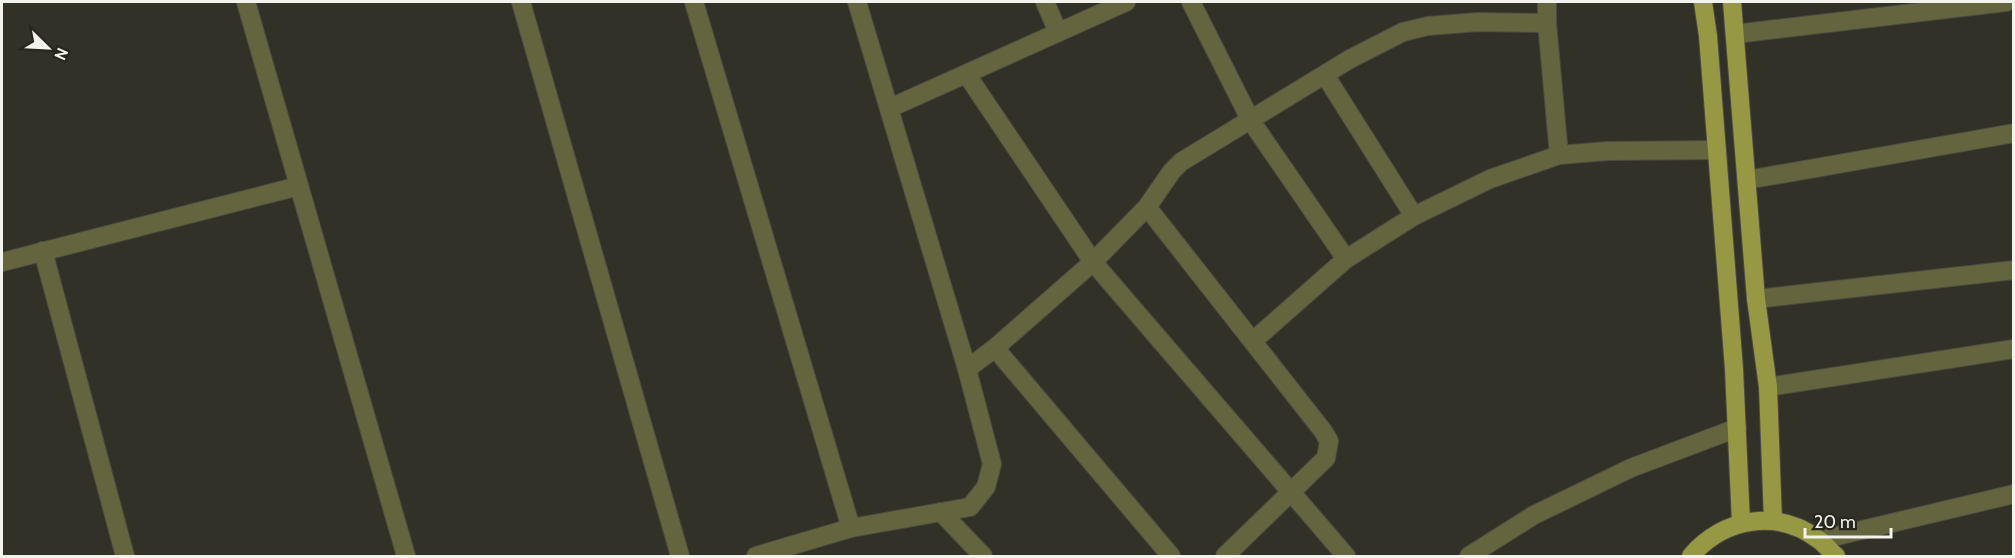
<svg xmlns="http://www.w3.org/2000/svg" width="2015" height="558" font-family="Cabin,sans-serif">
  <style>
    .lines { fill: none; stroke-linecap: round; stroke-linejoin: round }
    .minor-casing { stroke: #4c4c44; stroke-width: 20 }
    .major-casing { stroke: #4c4c44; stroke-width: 20 }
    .minor { stroke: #64653e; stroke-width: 18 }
    .major { stroke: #969843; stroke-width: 18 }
  </style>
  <rect width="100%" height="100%" fill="#313128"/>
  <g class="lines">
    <defs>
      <g id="minor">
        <polyline points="246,2 406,556"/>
        <polyline points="521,2 680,556"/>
        <polyline points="694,2 851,528"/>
        <polyline points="1045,2 1058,32"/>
        <polyline points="1191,2 1251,121 1346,259"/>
        <polyline points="1547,2 1547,23 1559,155"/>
        <polyline points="1735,34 2006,2"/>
        <polyline points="967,75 1093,262 1346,556"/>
        <polyline points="1325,75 1414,216"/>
        <polyline points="890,108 1126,2"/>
        <polyline points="1747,180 2014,133"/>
        <polyline points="1147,207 1323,431 1329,441 1326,458 1225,556"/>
        <polyline points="43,251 125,556"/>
        <polyline points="2,262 299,186"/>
        <polyline points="1756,299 2014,270"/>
        <polyline points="1253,341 1346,259 1414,216 1490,179 1559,155 1608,151 1717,150"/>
        <polyline points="995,348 1171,556"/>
        <polyline points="967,369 995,348 1093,262 1147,207 1172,171 1181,162 1350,59 1403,32 1428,26 1478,22 1547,23"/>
        <polyline points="1768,387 2014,349"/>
        <polyline points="941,512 983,556"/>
        <polyline points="1820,540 2014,494"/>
        <polyline points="756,556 851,528 970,507 986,487 992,464 967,369 857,2"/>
        <polyline points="1469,556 1534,515 1631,468 1737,428"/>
      </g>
      <g id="major">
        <polyline points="1703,2 1708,36 1734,369 1741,523"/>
        <polyline points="1732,2 1756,299 1768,387 1773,521"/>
        <path d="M1691 556C1723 518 1778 508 1819 540 1825 544 1830 551 1836 556"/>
      </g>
    </defs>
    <use href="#minor" class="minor-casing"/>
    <use href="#major" class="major-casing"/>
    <use href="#minor" class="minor"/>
    <use href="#major" class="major"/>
  </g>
  <rect width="2015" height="558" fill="none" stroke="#f3f3ed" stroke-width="6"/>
  <g transform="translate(48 48) rotate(114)" stroke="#27271e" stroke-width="4.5" paint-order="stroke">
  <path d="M0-4.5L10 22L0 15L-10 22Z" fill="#f3f3ed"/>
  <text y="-9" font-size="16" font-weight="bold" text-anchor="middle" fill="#f3f3ed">N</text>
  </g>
  <path d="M1805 528v9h86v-9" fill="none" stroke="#f3f3ed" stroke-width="3"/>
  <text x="1814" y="528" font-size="18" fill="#f3f3ed" stroke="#27271e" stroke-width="4.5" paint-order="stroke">20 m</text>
</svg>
